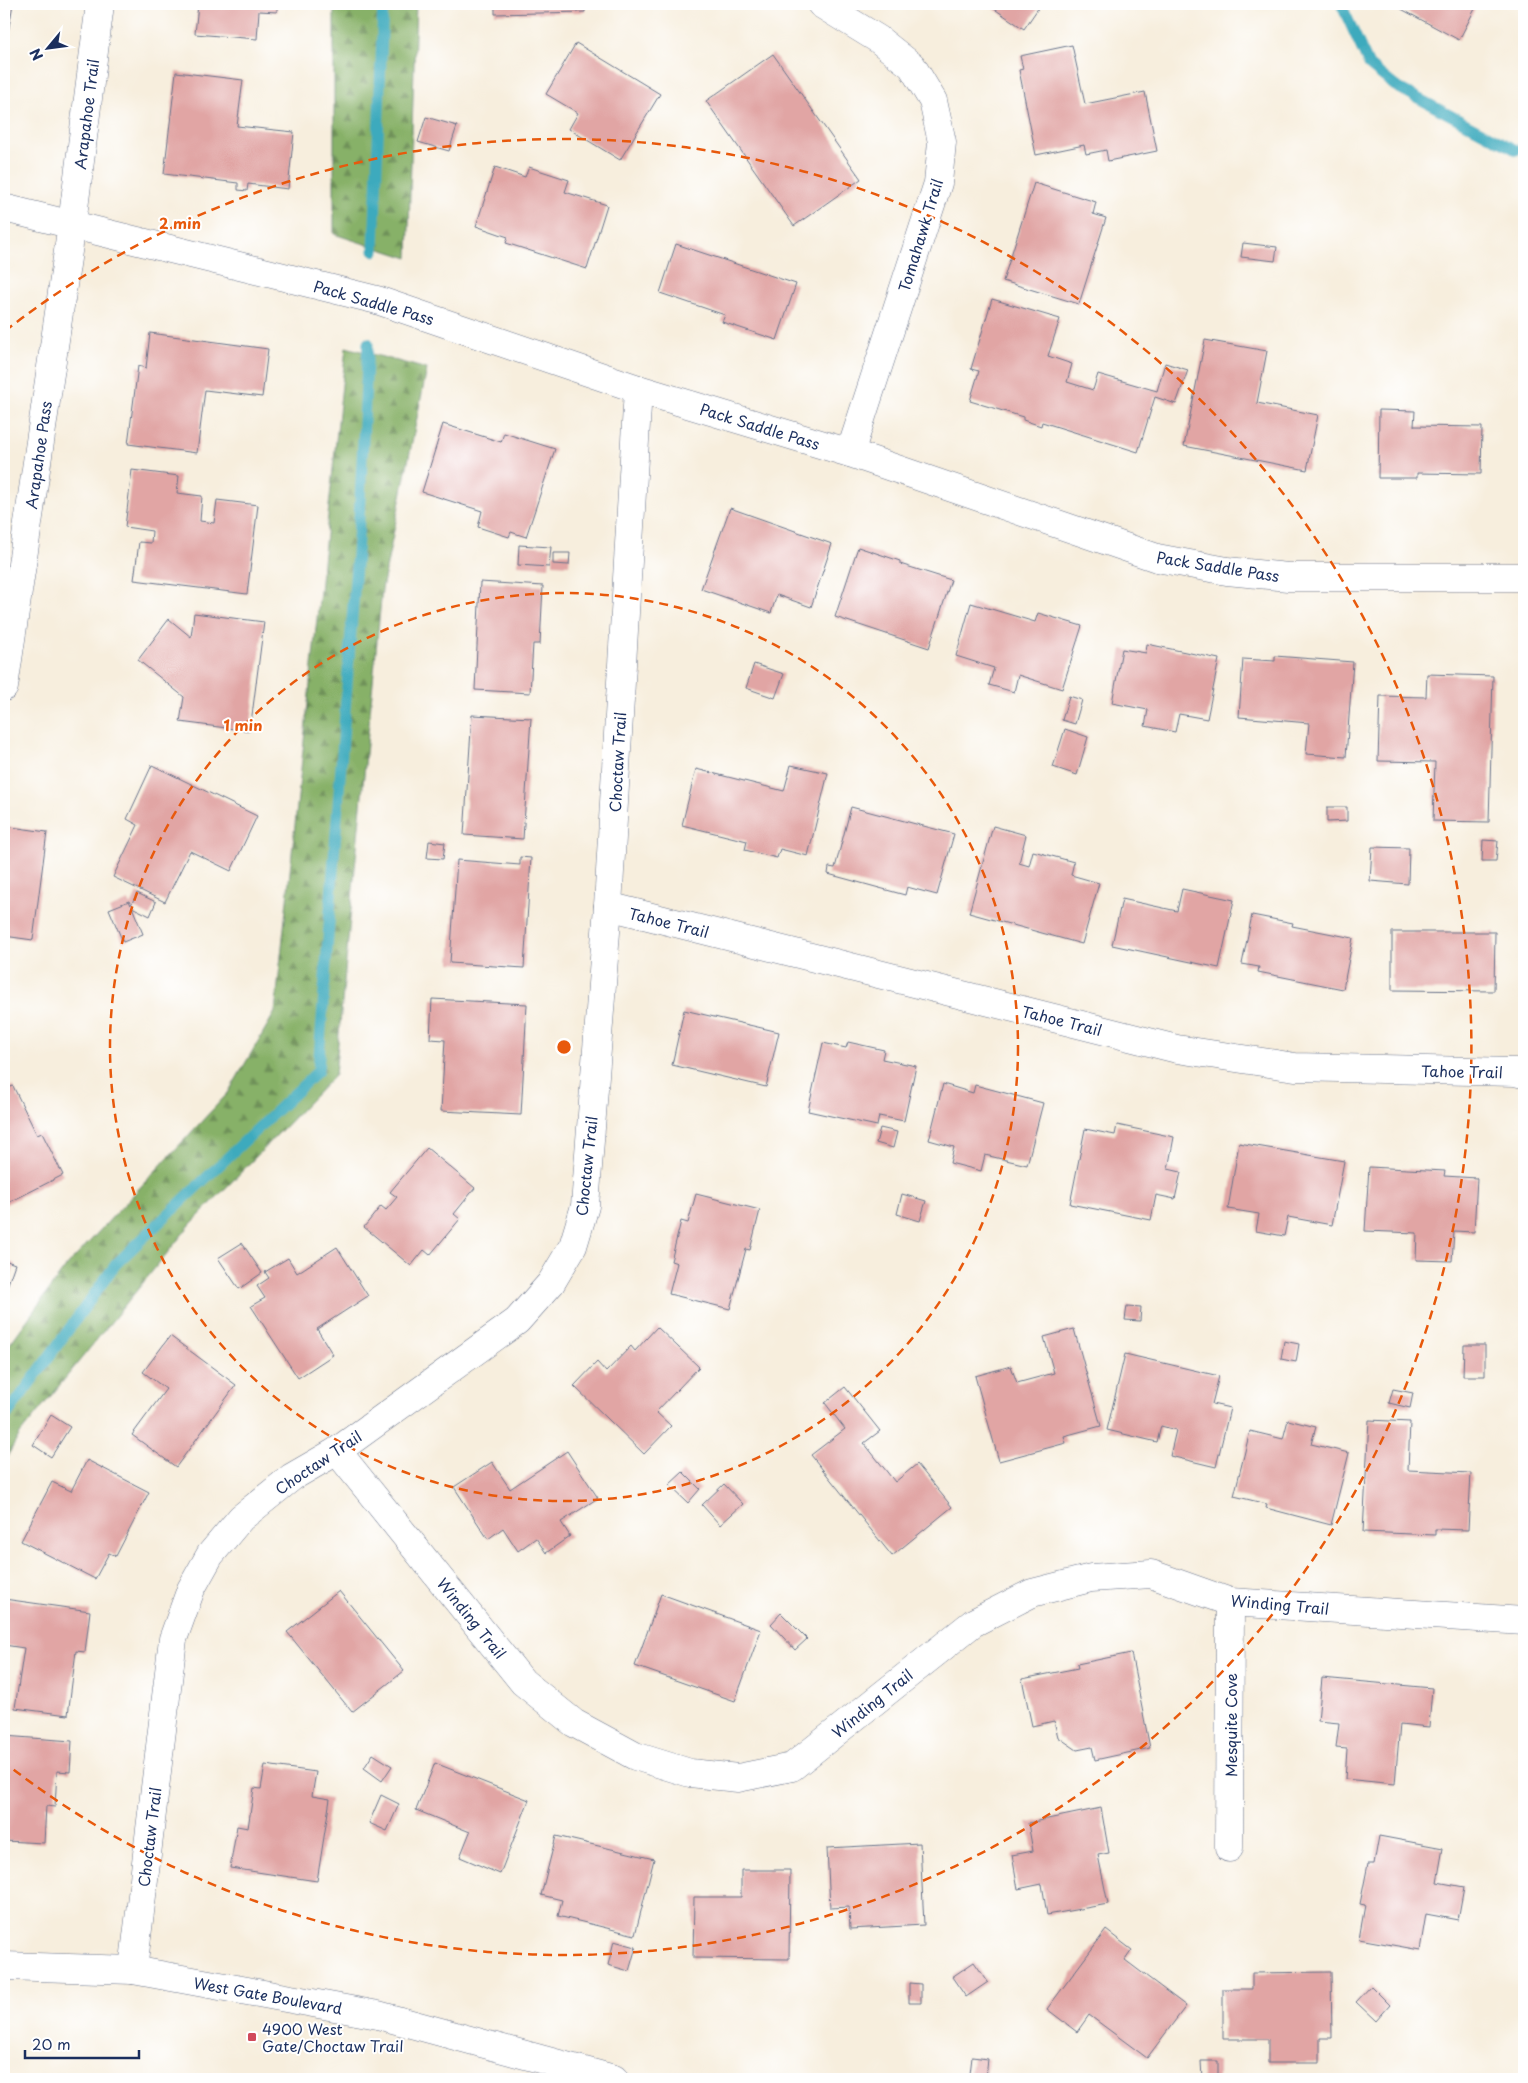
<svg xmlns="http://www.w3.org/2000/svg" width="1528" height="2083" font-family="'Playpen Sans',sans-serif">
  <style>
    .forest { fill: url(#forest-firs); stroke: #517063 }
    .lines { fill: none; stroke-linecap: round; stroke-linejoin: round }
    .stream { stroke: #3daabd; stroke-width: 11 }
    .building { fill: #e1a5a4 }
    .street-casing { stroke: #68728a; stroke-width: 29 }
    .secondary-casing { stroke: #68728a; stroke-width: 29 }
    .street { stroke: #fff; stroke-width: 28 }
    .secondary { stroke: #fff; stroke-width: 28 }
    .ring { fill: none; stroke: #e8590c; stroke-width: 2.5; stroke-dasharray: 9 6 }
    .poi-dot { fill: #d1495b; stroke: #fff; stroke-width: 2 }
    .labels { text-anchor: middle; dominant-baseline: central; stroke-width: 4; stroke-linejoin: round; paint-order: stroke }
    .street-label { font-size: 15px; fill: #1b2f5e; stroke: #fff }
    .poi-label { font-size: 15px; fill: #1b2f5e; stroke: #fff; text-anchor: start }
    .centre { fill: #e8590c; stroke: #fff; stroke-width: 2.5 }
    .ring-label { font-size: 15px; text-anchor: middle; font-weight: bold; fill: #e8590c; stroke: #fff; stroke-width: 4; stroke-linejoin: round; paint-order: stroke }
  </style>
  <defs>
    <pattern id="forest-firs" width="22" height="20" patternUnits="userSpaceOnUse" patternTransform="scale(1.25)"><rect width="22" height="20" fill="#87b168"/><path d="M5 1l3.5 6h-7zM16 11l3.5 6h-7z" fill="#6e9059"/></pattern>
  </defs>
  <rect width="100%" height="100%" fill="#fff"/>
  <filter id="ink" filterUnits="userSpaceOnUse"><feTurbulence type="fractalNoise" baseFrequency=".02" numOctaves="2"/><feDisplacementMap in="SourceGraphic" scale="10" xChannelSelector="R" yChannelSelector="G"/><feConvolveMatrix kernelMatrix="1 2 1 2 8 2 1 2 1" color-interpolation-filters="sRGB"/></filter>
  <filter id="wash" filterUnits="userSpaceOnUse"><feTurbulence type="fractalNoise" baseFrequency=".0096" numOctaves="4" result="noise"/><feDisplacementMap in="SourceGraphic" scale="20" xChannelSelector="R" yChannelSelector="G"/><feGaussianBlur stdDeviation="1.12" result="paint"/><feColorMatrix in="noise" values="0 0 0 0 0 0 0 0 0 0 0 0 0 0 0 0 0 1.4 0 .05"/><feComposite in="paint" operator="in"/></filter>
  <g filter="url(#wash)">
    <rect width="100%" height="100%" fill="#f7eedd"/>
    <g class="forest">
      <polygon points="334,4 416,4 408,258 334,234"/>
      <polygon points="346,347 427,369 382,589 335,1075 190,1225 20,1434 4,1462 4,1352 64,1269 228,1093 275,1012"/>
    </g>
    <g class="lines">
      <g class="stream">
        <polyline points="1341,4 1369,65 1395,86 1516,150"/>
        <polyline points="374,251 383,4"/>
        <polyline points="4,1419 116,1264 318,1071 358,539 368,343"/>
      </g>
    </g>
    <g id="blocks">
      <g class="building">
        <polygon points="4,4 13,4 5,50 4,49"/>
        <polygon points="198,4 277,4 277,12 259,11 257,39 195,34"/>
        <polygon points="495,4 585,4 585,12 495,14"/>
        <polygon points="987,4 1041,4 1024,29"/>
        <polygon points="1392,4 1476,4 1477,5 1459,40"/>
        <polygon points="576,43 660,94 620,160 569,129 578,113 546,94"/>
        <polygon points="1072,45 1085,104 1145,92 1157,151 1108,161 1106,150 1086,154 1084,145 1036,155 1019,70 1023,69 1020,56"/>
        <polygon points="773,54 861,179 794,226 706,101"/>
        <polygon points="176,72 243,80 237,126 294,132 288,189 248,184 247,191 238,190 238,183 164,174"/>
        <polygon points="426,117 457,126 449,151 418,142"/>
        <polygon points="495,167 525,177 529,167 569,180 565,192 607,205 587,269 506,243 508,237 476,226"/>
        <polygon points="1034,183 1096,202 1093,214 1106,218 1079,304 1003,281"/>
        <polygon points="1243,243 1277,247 1275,261 1241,257"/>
        <polygon points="676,244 796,284 777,340 722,322 725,315 660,293"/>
        <polygon points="992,299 1060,319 1048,356 1072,364 1067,382 1093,390 1098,374 1157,391 1165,363 1188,370 1176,404 1155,397 1138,452 1042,422 1041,426 1023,420 1023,417 970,401 979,371 971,369"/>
        <polygon points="150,333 268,349 262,397 205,390 197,453 128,444 138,366 146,368"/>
        <polygon points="1205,340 1267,351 1257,403 1318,415 1307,470 1184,446"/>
        <polygon points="1379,410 1415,411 1414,426 1482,427 1481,474 1417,473 1417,478 1378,478"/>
        <polygon points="443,424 501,442 504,433 555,449 526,537 511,532 509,537 478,527 482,511 422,492"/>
        <polygon points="132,470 179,476 177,493 202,496 200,521 214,523 217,500 258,505 247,594 134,580 139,542 151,543 152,531 125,527"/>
        <polygon points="730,508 832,544 811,607 777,595 771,613 701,589"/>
        <polygon points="519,545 551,547 549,567 518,565"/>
        <polygon points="858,547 900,561 900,564 951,580 929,648 835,617"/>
        <polygon points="553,553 570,553 569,565 553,564"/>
        <polygon points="480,582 543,586 540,644 533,644 530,693 475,690"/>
        <polygon points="971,603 1035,622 1038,613 1082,626 1062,689 1018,675 1014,692 989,685 994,668 956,656"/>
        <polygon points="194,613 264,622 250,731 180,722 184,697 138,660 169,619 191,637"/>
        <polygon points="1147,644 1219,659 1207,719 1179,714 1175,732 1145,726 1148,710 1112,703 1122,649 1146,653"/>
        <polygon points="1275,656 1353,662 1346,757 1306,754 1309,723 1239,717 1243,659 1275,661"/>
        <polygon points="754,664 784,674 775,698 746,688"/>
        <polygon points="1427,674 1493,676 1489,822 1433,821 1435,762 1378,761 1380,696 1426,697"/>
        <polygon points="1069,696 1082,700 1075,724 1062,720"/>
        <polygon points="472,715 531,718 523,839 464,835"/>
        <polygon points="1065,729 1088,737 1077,775 1053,767"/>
        <polygon points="152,765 257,816 231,871 190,851 165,902 113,877 138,825 127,819"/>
        <polygon points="791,765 828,773 808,856 780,849 777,858 745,850 747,841 682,825 696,769 784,791"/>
        <polygon points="851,807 954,834 937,895 907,887 905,895 828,874 829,867 835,868"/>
        <polygon points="1327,807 1347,807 1347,821 1327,822"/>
        <polygon points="4,826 47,832 33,940 4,936"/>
        <polygon points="993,826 1026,835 1019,863 1029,866 1033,851 1074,862 1071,875 1099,883 1082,944 969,913"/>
        <polygon points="1483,840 1498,841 1496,861 1482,861"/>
        <polygon points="429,841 445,843 443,859 427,858"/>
        <polygon points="1372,847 1409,848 1408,884 1370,881"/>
        <polygon points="520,857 531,858 524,968 450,963 457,860 520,865"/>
        <polygon points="1182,889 1234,900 1219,968 1112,945 1122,899 1177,911"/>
        <polygon points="137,893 156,902 150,916 132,907 143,934 123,942 109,909 129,901 131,905"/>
        <polygon points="1252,915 1293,923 1292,926 1353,938 1343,989 1258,972 1259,967 1242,964"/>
        <polygon points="1392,932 1495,932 1494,991 1392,990"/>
        <polygon points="432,999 527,1004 521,1115 441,1111 445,1040 430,1039"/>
        <polygon points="684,1010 779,1032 766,1087 672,1065"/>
        <polygon points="848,1042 884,1050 882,1059 916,1066 904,1121 879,1116 877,1126 808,1111 823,1043 846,1048"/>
        <polygon points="943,1084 973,1093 975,1085 1043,1103 1027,1165 985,1155 981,1171 950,1163 954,1147 929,1140"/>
        <polygon points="13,1086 37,1135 42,1133 63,1175 4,1205 4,1090"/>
        <polygon points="1117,1125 1174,1137 1168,1169 1181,1172 1175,1199 1156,1195 1151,1220 1070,1204 1085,1129 1115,1135"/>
        <polygon points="880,1128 897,1132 893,1148 876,1143"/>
        <polygon points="1239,1143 1344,1161 1332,1225 1288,1217 1284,1236 1256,1231 1259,1214 1228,1209"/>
        <polygon points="427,1148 475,1188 454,1214 460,1219 430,1255 424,1250 411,1266 364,1227 381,1206 386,1210 397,1197 390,1192"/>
        <polygon points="1369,1167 1445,1171 1444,1176 1477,1178 1474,1232 1454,1231 1452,1261 1416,1260 1417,1233 1365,1231"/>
        <polygon points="696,1194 760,1210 750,1250 746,1249 730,1309 669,1294 677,1263 671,1261 681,1221 688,1223"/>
        <polygon points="902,1194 926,1201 920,1221 897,1214"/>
        <polygon points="242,1243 262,1273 239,1289 218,1258"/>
        <polygon points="337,1247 368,1296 317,1329 333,1355 298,1378 251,1306 265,1298 257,1286 269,1278 265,1272 288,1258 297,1273"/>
        <polygon points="4,1260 15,1264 4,1295"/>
        <polygon points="1127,1306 1141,1307 1140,1321 1125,1320"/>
        <polygon points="657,1327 699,1367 656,1412 671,1426 644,1454 574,1386 597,1362 606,1372 631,1346 635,1351"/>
        <polygon points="1074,1329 1101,1426 1064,1436 1066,1443 999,1461 975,1376 1011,1366 1017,1383 1054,1373 1044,1337"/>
        <polygon points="170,1336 236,1385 176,1467 132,1435 166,1389 143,1372"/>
        <polygon points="1284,1341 1299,1344 1296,1362 1281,1359"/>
        <polygon points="1464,1345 1485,1345 1485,1376 1463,1376"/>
        <polygon points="1125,1354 1219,1376 1212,1404 1230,1408 1216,1467 1170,1456 1176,1430 1161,1426 1157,1442 1107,1430"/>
        <polygon points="845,1387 880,1431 864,1443 895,1482 917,1464 952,1507 892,1556 811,1455 845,1429 825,1403"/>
        <polygon points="1393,1389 1413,1393 1410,1408 1389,1403"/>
        <polygon points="51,1415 70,1427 51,1457 33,1445"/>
        <polygon points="1288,1420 1316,1427 1311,1444 1349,1453 1331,1525 1266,1508 1267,1504 1234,1496 1250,1431 1283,1439"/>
        <polygon points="1369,1420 1410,1422 1408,1470 1471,1473 1468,1530 1435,1529 1435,1535 1363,1532"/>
        <polygon points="567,1451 598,1498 561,1522 570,1536 546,1553 536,1538 518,1551 503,1528 488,1539 454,1487 492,1462 510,1489"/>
        <polygon points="87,1460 149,1492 116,1556 109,1553 95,1579 21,1541 52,1482 71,1491"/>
        <polygon points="683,1472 700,1489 688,1503 669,1485"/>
        <polygon points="724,1484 743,1504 720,1525 702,1505"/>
        <polygon points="339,1591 404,1671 352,1712 287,1632"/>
        <polygon points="661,1594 761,1630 735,1701 635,1666"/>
        <polygon points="4,1599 90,1611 85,1652 76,1651 68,1715 15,1708 24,1648 4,1645"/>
        <polygon points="781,1613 807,1639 795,1650 771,1624"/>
        <polygon points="1131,1653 1150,1748 1095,1760 1092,1747 1077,1750 1058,1737 1054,1721 1032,1726 1022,1679 1078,1668 1077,1664"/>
        <polygon points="1322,1678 1432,1688 1429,1727 1400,1724 1395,1784 1345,1779 1347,1749 1336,1748 1339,1723 1318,1721"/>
        <polygon points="4,1736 72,1741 70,1772 57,1771 55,1807 46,1806 44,1843 4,1841"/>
        <polygon points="373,1754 392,1766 382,1781 364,1768"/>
        <polygon points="435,1763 529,1800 500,1874 460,1857 470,1832 416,1810"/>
        <polygon points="265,1765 316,1772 312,1796 330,1799 317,1881 230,1868 237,1826 248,1828 254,1788 261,1789"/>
        <polygon points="381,1795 399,1804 387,1831 369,1823"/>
        <polygon points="1101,1808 1109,1853 1098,1855 1108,1904 1047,1915 1042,1884 1018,1889 1012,1855 1033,1851 1028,1823"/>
        <polygon points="556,1836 654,1859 635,1935 558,1916 562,1900 541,1895"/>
        <polygon points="1379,1836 1443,1848 1437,1882 1464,1887 1458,1920 1426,1914 1420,1950 1359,1939 1365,1905 1360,1904 1368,1864 1374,1864"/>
        <polygon points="920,1843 924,1925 850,1929 849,1907 830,1908 827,1848"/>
        <polygon points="741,1870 790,1870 789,1959 693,1958 694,1897 741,1897"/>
        <polygon points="1106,1930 1132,1950 1125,1960 1186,2006 1147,2058 1089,2015 1077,2032 1047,2009"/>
        <polygon points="614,1941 636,1947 629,1971 608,1965"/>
        <polygon points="974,1962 988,1982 966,1997 952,1977"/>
        <polygon points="1331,1972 1332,2038 1320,2038 1320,2063 1268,2063 1268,2039 1223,2039 1223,1989 1252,1989 1252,1973"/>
        <polygon points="909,1983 921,1984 921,2003 909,2003"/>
        <polygon points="1371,1986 1390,2005 1376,2021 1356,2002"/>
        <polygon points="972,2057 988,2059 986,2076 970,2074"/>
        <polygon points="1201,2061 1218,2061 1218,2079 1202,2079"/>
      </g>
    </g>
  </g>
  <g filter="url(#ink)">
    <use href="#blocks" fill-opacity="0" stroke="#68728a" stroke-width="1"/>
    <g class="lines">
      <defs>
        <g id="street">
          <polyline points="821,4 878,39 912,66 933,101 942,142 938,183 850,453"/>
          <polyline points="4,687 72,224 100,4"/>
          <polyline points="608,906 1177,1049 1295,1067 1515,1072 1524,1074"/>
          <polyline points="337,1451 523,1682 574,1723 635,1756 690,1773 738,1778 792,1767 973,1623 1032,1593 1091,1578 1151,1574 1230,1602 1524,1621"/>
          <polyline points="1229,1848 1230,1602"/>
          <polyline points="133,1970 173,1639 191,1589 210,1555 241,1518 292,1477 337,1451 517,1321 551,1283 573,1246 585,1206 608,906 638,389"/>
        </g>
        <g id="secondary">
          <polyline points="4,208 377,300 638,389 850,453 1157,558 1227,571 1288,577 1524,577"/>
          <polyline points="4,1966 133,1970 378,2015 614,2079"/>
        </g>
      </defs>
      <use href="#street" class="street-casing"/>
      <use href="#secondary" class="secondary-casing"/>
      <use href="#street" class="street"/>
      <use href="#secondary" class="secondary"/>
    </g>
  </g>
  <g class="ring">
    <circle cx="564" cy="1047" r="454"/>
    <path d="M5 331A908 908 0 1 1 5 1763"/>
  </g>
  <rect class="poi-dot" x="247" y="2032" width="10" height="10" rx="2.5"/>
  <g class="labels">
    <g class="street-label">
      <text transform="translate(86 114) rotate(-83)">Arapahoe Trail</text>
      <text transform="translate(920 235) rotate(-73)">Tomahawk Trail</text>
      <text transform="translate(374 302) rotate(16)">Pack Saddle Pass</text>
      <text transform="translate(760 426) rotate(17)">Pack Saddle Pass</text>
      <text transform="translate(38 455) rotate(-82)">Arapahoe Pass</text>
      <text transform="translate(1218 566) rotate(9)">Pack Saddle Pass</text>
      <text transform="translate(617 762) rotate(-87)">Choctaw Trail</text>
      <text transform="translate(669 922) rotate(14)">Tahoe Trail</text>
      <text transform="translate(1062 1020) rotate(14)">Tahoe Trail</text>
      <text transform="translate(1462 1071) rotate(1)">Tahoe Trail</text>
      <text transform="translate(586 1166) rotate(-84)">Choctaw Trail</text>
      <text transform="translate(318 1462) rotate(-34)">Choctaw Trail</text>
      <text transform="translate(1280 1604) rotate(5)">Winding Trail</text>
      <text transform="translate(472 1618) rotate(51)">Winding Trail</text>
      <text transform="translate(872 1703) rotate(-39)">Winding Trail</text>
      <text transform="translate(1230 1725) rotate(-90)">Mesquite Cove</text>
      <text transform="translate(149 1837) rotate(-83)">Choctaw Trail</text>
      <text transform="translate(268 1995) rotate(10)">West Gate Boulevard</text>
    </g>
    <g class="poi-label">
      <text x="262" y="2028">4900 West<tspan x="262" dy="17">Gate/Choctaw Trail</tspan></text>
    </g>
  </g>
  <circle cx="564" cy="1047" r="8" class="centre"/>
  <g class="ring-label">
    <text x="180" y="229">2 min</text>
    <text x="243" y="731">1 min</text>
  </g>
  <rect width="1528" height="2083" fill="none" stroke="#fff" stroke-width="20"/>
  <g transform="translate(48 48) rotate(241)" stroke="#ffffff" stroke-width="4" paint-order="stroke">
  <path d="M0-4L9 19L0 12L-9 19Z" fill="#1b2f5e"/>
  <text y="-8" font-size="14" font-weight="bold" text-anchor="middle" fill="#1b2f5e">N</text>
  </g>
  <path d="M25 2050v8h114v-8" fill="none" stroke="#1b2f5e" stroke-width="2.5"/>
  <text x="32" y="2050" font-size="15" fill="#1b2f5e" stroke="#ffffff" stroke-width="4" paint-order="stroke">20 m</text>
</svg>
